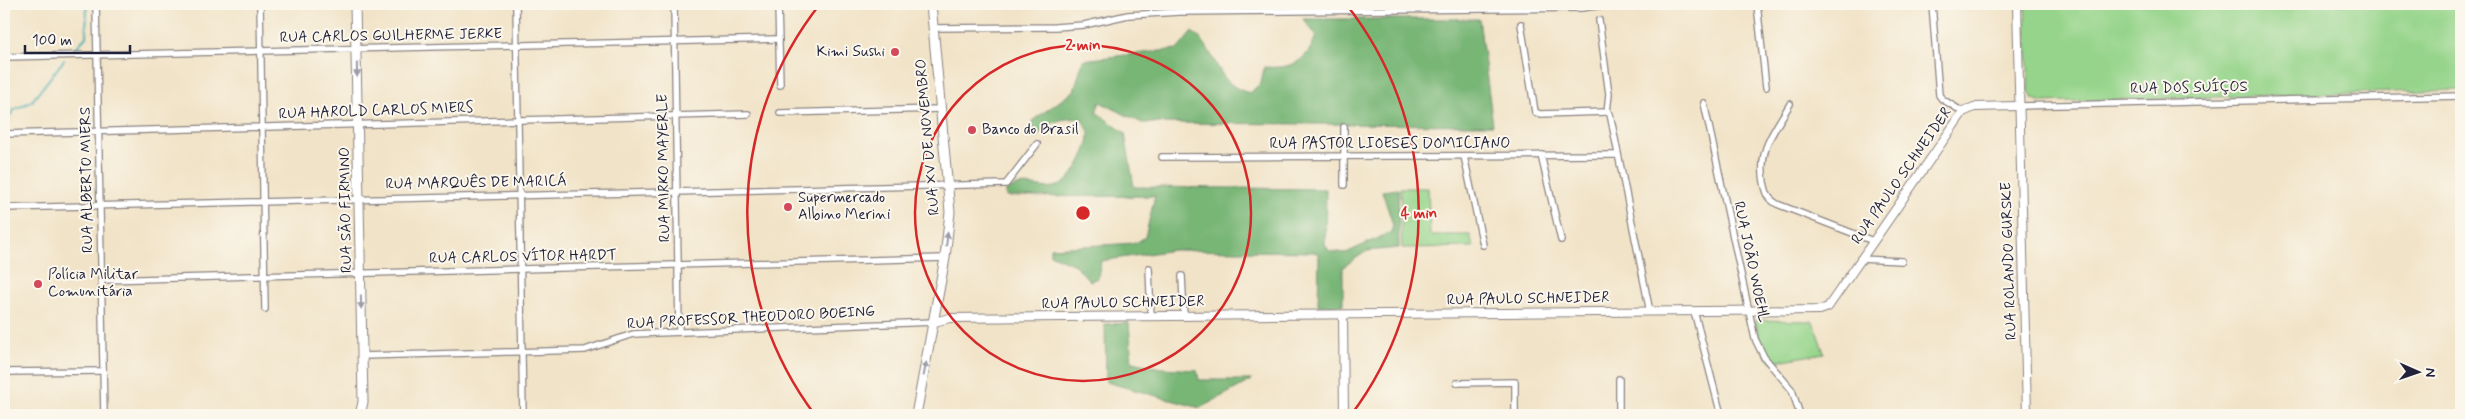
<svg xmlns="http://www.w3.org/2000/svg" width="2465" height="419" font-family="Mynerve,sans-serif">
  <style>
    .green { fill: #95d48a; stroke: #5c7b62 }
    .forest { fill: #78b676; stroke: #4d6c58 }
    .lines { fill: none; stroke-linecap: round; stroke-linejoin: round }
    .stream { stroke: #39abb4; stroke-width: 2 }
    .street-casing { stroke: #8a8281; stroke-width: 8 }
    .secondary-casing { stroke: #8a8281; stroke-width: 10 }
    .primary-casing { stroke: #8a8281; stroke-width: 11 }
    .street { stroke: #fff; stroke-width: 5.5 }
    .secondary { stroke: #fff; stroke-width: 8 }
    .primary { stroke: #fff; stroke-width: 9 }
    .oneway { fill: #9c9ca7 }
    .ring { fill: none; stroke: #d62828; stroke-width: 2.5 }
    .poi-dot { fill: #d1495b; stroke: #fbf7ec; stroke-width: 2 }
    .labels { text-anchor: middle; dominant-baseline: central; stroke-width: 4; stroke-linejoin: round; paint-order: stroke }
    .street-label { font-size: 15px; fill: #22223b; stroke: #fbf7ec }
    .poi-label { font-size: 15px; fill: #22223b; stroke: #fbf7ec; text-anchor: start }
    .centre { fill: #d62828; stroke: #fbf7ec; stroke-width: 2.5 }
    .ring-label { font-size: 15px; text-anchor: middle; font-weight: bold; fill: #d62828; stroke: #fbf7ec; stroke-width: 4; stroke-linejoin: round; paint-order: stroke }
  </style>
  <rect width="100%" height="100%" fill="#fbf7ec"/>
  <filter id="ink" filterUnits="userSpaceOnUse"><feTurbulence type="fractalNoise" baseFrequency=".02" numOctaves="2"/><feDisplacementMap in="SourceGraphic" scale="10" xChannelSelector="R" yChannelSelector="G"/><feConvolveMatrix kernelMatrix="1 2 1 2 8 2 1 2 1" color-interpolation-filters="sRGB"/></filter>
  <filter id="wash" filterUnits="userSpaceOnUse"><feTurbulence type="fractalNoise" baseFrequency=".0096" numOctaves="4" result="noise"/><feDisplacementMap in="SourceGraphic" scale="20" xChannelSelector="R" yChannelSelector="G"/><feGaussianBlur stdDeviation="1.12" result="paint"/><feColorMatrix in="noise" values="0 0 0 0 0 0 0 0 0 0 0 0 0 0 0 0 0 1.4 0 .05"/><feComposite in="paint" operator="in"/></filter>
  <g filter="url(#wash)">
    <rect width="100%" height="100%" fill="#f1e3c7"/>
    <g class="green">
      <polygon points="2025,4 2461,4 2461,90 2042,102 2033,99 2029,91"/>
      <polygon points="1400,188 1428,188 1430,235 1470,235 1473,247 1402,248"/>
      <polygon points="1755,320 1813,321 1824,353 1772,362 1762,351"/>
    </g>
    <g class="forest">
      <path d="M1303 19H1479L1493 125 1142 123 1100 102 1096 112 1125 133 1134 187 1326 189 1325 244 1329 251 1346 253 1391 232 1393 225 1382 191 1398 189 1399 248 1367 251 1343 267V305L1318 306 1319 254 1314 252 1173 250 1101 261 1098 278 1090 281 1075 265 1050 254V248L1136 243 1145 237 1155 196 1006 197V191C1026 178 1040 192 1058 186 1072 183 1091 146 1089 132 1088 128 1084 123 1081 119 1057 117 1051 123 1034 139L1032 121 1074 91 1083 60 1178 49 1192 32C1197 36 1203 40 1206 46 1220 68 1222 86 1250 93L1261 83 1264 67C1291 69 1308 62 1316 35Z"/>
      <polygon points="1129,323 1132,362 1161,368 1197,370 1199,380 1252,380 1200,408 1106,382 1105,324"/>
    </g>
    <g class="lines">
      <g class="stream">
        <polyline points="74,50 86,37 87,4"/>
        <polyline points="4,124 14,110 32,101 64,60"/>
      </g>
    </g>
  </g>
  <g filter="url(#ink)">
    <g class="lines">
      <defs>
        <g id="street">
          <polyline points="96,4 104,415"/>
          <polyline points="260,4 265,309"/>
          <polyline points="516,4 523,415"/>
          <polyline points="674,4 679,332"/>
          <polyline points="778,4 780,85"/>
          <polyline points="1757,4 1766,87"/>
          <polyline points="1932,4 1939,95 1942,99 1963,112"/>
          <polyline points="1599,20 1609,94 1607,112 1610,114 1650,312"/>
          <polyline points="1521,24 1535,112 1540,114 1607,112"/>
          <polyline points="933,28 1055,27 1084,25 1128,15 1179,12 1582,8 1611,4"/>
          <polyline points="4,57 779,39"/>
          <polyline points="1704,103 1755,339 1764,357 1792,390 1800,415"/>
          <path d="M1790 104C1774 132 1758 148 1764 182 1766 192 1768 199 1777 204L1873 241"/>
          <polyline points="2019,106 2461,96"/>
          <polyline points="780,113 940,109"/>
          <polyline points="4,134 748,114"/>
          <polyline points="1541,155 1561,240"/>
          <polyline points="1464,156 1483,245"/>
          <polyline points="1162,157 1618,155"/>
          <polyline points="1344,185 1344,127"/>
          <polyline points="4,208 1006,184 1037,144"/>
          <polyline points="1860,259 1902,261"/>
          <polyline points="1149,268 1151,317"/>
          <polyline points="1182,276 1184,317"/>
          <polyline points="102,280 945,258"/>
          <polyline points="1694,311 1721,415"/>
          <polyline points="362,356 585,350 633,334 934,322"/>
          <polyline points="4,372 103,371"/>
          <polyline points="1457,383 1515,382 1515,415"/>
          <polyline points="1619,415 1619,379"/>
        </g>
        <g id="secondary">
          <polyline points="2017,4 2027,415"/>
          <polyline points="1343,315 1344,415"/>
          <polyline points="934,322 950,318 1820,310 1828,307 1963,112 1974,107 2019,106"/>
        </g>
        <g id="primary">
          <polyline points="355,4 363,402 360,415"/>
          <polyline points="916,415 945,258 950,212 931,4"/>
        </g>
      </defs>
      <use href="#street" class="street-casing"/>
      <use href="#secondary" class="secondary-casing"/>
      <use href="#primary" class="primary-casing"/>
      <use href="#street" class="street"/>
      <use href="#secondary" class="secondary"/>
      <use href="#primary" class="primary"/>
    </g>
    <defs><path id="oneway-solid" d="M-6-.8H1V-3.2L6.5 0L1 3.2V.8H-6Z" transform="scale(1.25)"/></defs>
    <g class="oneway">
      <use href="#oneway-solid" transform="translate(357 70) rotate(89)"/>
      <use href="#oneway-solid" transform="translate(947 239) rotate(-83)"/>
      <use href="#oneway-solid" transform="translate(361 302) rotate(89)"/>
      <use href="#oneway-solid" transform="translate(925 369) rotate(-79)"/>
    </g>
  </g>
  <g class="ring">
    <circle cx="1083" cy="213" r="168"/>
    <path d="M815 415A336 336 0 0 1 820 4M1346 4A336 336 0 0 1 1351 415"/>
  </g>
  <g class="poi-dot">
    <circle cx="895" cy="52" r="5"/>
    <circle cx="972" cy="130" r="5"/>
    <circle cx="788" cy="207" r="5"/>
    <circle cx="38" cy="284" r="5"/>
  </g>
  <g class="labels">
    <g class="street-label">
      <text transform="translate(391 36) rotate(-1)">RUA CARLOS GUILHERME JERKE</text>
      <text transform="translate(2189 88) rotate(-1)">RUA DOS SUÍÇOS</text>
      <text transform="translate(376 111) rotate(-2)">RUA HAROLD CARLOS MIERS</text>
      <text transform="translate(928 137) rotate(-95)">RUA XV DE NOVEMBRO</text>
      <text x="1390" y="144">RUA PASTOR LIOESES DOMICIANO</text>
      <text transform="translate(664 168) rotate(-91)">RUA MIRKO MAYERLE</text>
      <text transform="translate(1902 176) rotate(-55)">RUA PAULO SCHNEIDER</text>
      <text transform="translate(87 180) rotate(-91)">RUA ALBERTO MIERS</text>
      <text transform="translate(476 183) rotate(-1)">RUA MARQUÊS DE MARICÁ</text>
      <text transform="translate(346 210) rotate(-91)">RUA SÃO FIRMINO</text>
      <text transform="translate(523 257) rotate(-1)">RUA CARLOS VÍTOR HARDT</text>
      <text transform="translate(2009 261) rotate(-92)">RUA ROLANDO GURSKE</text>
      <text transform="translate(1751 262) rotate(78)">RUA JOÃO WOEHL</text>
      <text transform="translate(1528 299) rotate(-1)">RUA PAULO SCHNEIDER</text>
      <text transform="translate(1123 303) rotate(-1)">RUA PAULO SCHNEIDER</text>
      <text transform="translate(751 318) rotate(-3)">RUA PROFESSOR THEODORO BOEING</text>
    </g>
    <g class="poi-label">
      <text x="885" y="52" text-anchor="end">Kimi Sushi</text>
      <text x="982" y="130">Banco do Brasil</text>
      <text x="798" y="198">Supermercado<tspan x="798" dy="17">Albino Merini</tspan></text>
      <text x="48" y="275">Polícia Militar<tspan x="48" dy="17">Comunitária</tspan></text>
    </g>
  </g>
  <circle cx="1083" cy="213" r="8" class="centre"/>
  <g class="ring-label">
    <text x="1083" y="50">2 min</text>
    <text x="1419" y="218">4 min</text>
  </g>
  <rect width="2465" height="419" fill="none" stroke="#fbf7ec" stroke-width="20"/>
  <g transform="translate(2418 372) rotate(92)" stroke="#fbf7ec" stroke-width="4" paint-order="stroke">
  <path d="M0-4L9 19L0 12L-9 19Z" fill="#22223b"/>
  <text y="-8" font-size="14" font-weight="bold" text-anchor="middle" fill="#22223b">N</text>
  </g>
  <path d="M25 45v8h105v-8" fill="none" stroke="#22223b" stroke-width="2.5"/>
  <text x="32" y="45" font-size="15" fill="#22223b" stroke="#fbf7ec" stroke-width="4" paint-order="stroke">100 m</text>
</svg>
